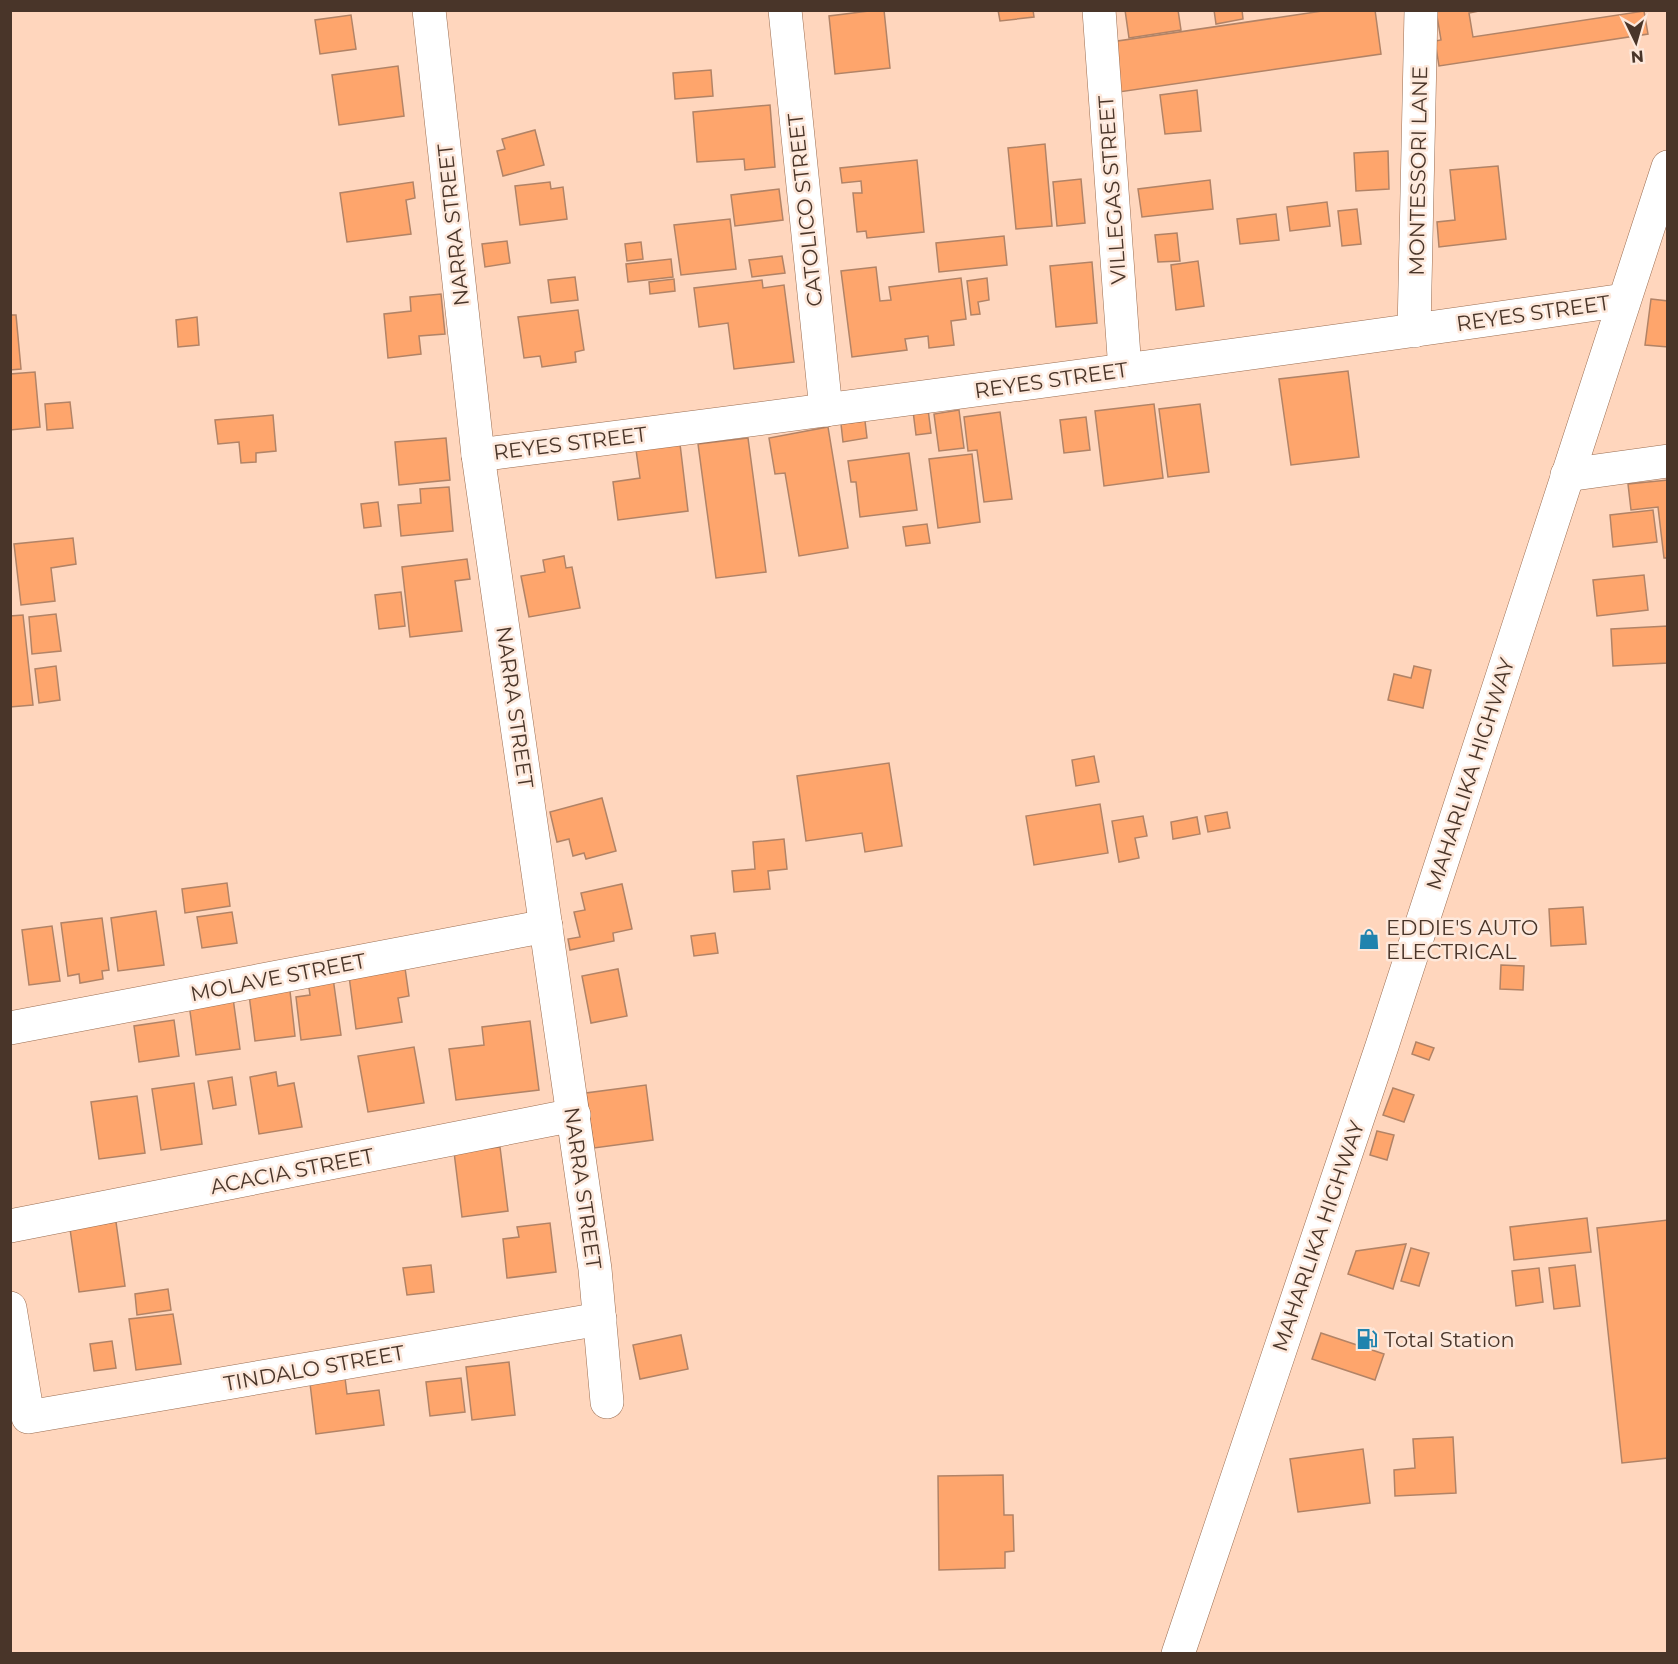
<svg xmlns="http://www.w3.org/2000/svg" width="1678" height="1664" font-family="Montserrat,sans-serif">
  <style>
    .building { fill: #fea56c; stroke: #b28366; stroke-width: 1.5 }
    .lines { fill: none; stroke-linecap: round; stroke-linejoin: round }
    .street-casing { stroke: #9a6d51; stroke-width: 34 }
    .highway-casing { stroke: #9a6d51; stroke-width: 34 }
    .street { stroke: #fff; stroke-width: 33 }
    .highway { stroke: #fff; stroke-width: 33 }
    .labels { text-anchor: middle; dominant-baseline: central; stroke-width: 5; stroke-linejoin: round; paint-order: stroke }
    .street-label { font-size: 21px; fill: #493529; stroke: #fde8db }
    .poi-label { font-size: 21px; fill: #493529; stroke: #fde8db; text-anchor: start }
  </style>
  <rect width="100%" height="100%" fill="#ffd6bd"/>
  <g class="building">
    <polygon points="877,10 884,10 890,68 835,74 829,16"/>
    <polygon points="998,10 1033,10 1034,17 1000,21"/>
    <polygon points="1125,10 1178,10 1181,30 1129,38"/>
    <polygon points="1214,10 1242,10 1243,19 1216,24"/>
    <polygon points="1329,10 1375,10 1381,54 1119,92 1111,42"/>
    <polygon points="1436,10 1484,10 1469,13 1473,37 1644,11 1648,34 1439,66 1435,41 1441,40"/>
    <polygon points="351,15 356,49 320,54 315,20"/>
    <polygon points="398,66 404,116 339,125 332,75"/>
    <polygon points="711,70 713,96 675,99 673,73"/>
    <polygon points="1197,90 1201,131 1165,134 1160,95"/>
    <polygon points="770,105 775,167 745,170 744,159 697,162 693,112"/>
    <polygon points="535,130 544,165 503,176 497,151 505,149 502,139"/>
    <polygon points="1045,144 1052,226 1016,229 1008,148"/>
    <polygon points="1388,151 1389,189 1356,191 1354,153"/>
    <polygon points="917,160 924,232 867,238 866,231 857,232 853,193 862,193 861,181 842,183 840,168"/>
    <polygon points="1498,166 1506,239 1439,247 1437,222 1455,220 1450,170"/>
    <polygon points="1081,179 1085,223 1057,226 1053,182"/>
    <polygon points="1210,180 1213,209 1142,217 1138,189"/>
    <polygon points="413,182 415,198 406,200 411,234 347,242 340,193"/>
    <polygon points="550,182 551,189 563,187 567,219 520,225 515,186"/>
    <polygon points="779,189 783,220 735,226 731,195"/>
    <polygon points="1327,202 1330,226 1290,231 1287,207"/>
    <polygon points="1357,209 1361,244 1342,246 1338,211"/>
    <polygon points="1276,214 1279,240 1240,244 1237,219"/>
    <polygon points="730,219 736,269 681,275 674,225"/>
    <polygon points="1177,233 1180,261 1158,262 1155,235"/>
    <polygon points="1004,236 1007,265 939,272 936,243"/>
    <polygon points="507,241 510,263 485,267 482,244"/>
    <polygon points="641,242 643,259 627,261 625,244"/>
    <polygon points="782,256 785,273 752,277 749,260"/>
    <polygon points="671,259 673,277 628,282 626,264"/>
    <polygon points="1198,261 1204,306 1176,310 1171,265"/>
    <polygon points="1092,262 1097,323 1056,327 1050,266"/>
    <polygon points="876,267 880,301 891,300 889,287 961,278 966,319 951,321 954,345 929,348 928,336 905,339 907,350 852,357 841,271"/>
    <polygon points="575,277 578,300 551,303 548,280"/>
    <polygon points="987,278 989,300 978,302 980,314 971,315 967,281"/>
    <polygon points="674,279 675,291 650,294 649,282"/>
    <polygon points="762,280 763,288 784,285 794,362 734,369 728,323 699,327 694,288"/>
    <polygon points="441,294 445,334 419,336 421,354 388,358 384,314 411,311 410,297"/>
    <polygon points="1651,299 1668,301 1668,347 1645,345"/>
    <polygon points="578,310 584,350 575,352 576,362 542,367 540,356 524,358 518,317"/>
    <polygon points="10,315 16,315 21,369 10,370"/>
    <polygon points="197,317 199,345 178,347 176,320"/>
    <polygon points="1348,371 1359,457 1291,465 1279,379"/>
    <polygon points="35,372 40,427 10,430 10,374"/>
    <polygon points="70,402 73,428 47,430 45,404"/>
    <polygon points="1154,404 1163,478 1104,486 1095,411"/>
    <polygon points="1200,404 1209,472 1168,477 1159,409"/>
    <polygon points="928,409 931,433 916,435 913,411"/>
    <polygon points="959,410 964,448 939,451 934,414"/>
    <polygon points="1000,412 1012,499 984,502 977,450 968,451 964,417"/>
    <polygon points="273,415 276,451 256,453 256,462 241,463 239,442 218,444 215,420"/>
    <polygon points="1086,417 1090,450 1064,453 1060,420"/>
    <polygon points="865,421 867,438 843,442 841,424"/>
    <polygon points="828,427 848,548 799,556 785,473 775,474 769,438"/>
    <polygon points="446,438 450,480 399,485 395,442"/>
    <polygon points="748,438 766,572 716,578 698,444"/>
    <polygon points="680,444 688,511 618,520 613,482 640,478 636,450"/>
    <polygon points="909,453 917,510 860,517 856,482 851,482 848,461"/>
    <polygon points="972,454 980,522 938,528 929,459"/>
    <polygon points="1668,480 1668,558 1664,558 1658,507 1631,510 1628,484"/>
    <polygon points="449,487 453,531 401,536 398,505 421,503 420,489"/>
    <polygon points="378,502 381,526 364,528 361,504"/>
    <polygon points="1653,510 1657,542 1613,547 1610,515"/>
    <polygon points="927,524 930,543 906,546 903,527"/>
    <polygon points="73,538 76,564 51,568 55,601 21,605 14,544"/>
    <polygon points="564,556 566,568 572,567 580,608 529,617 521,576 545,572 543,560"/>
    <polygon points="467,559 470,579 455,581 462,631 410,637 402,567"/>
    <polygon points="1644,575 1648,610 1597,616 1593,580"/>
    <polygon points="401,592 405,626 379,629 375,595"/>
    <polygon points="56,614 61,651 32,654 29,617"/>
    <polygon points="23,615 33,705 10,707 10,616"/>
    <polygon points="1668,626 1668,663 1613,666 1611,629"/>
    <polygon points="56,666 60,700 39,703 35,669"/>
    <polygon points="1414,666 1431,670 1423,708 1388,700 1394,674 1411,678"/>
    <polygon points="1094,756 1099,782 1076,786 1072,760"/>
    <polygon points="889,763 902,846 865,852 862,833 806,841 797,776"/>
    <polygon points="602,798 616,851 586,859 584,853 573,856 569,839 557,842 550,812"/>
    <polygon points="1100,804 1108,853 1034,865 1026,816"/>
    <polygon points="1227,812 1230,828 1208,832 1205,816"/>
    <polygon points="1143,816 1147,836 1135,838 1139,858 1119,862 1112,821"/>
    <polygon points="1197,817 1200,834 1173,839 1171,822"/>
    <polygon points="784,839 787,869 768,871 770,889 734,892 732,871 755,869 753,842"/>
    <polygon points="227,883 230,906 185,913 182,889"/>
    <polygon points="622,884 632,929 613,933 614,941 570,950 568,939 580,937 574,912 585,910 581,893"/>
    <polygon points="1583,907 1586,944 1551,946 1549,909"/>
    <polygon points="156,911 164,965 118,971 111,918"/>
    <polygon points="232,912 237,943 202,948 197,917"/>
    <polygon points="102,918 109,970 102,971 103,979 80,983 79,974 68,976 61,923"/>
    <polygon points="52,926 60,981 29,985 22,930"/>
    <polygon points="715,933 718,953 694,956 691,936"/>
    <polygon points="1501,965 1524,966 1523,990 1500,989"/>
    <polygon points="405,968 409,996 398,998 402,1022 356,1029 349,976"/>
    <polygon points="618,969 627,1016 591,1023 582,976"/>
    <polygon points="333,978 341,1035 301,1040 296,997 310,995 308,981"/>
    <polygon points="289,982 295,1036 255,1041 248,987"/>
    <polygon points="233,998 240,1049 196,1055 189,1004"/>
    <polygon points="174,1020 179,1056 139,1062 134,1026"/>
    <polygon points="530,1021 539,1090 456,1100 449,1049 484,1045 482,1027"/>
    <polygon points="1416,1042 1434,1048 1429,1060 1412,1054"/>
    <polygon points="414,1047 424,1103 368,1112 358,1056"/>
    <polygon points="276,1072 278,1086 294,1083 302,1127 259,1134 250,1077"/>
    <polygon points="232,1077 236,1105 213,1109 208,1081"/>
    <polygon points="194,1083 202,1144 161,1150 152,1089"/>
    <polygon points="646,1085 653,1140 594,1148 586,1093"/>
    <polygon points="1393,1088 1414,1095 1404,1122 1383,1115"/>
    <polygon points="137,1096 145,1153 99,1159 91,1102"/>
    <polygon points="1377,1131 1394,1135 1387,1160 1370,1155"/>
    <polygon points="500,1147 508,1211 462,1217 454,1152"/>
    <polygon points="1587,1218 1591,1252 1514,1260 1510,1227"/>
    <polygon points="1668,1220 1668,1458 1622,1463 1597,1228"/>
    <polygon points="116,1222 125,1286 79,1292 70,1229"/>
    <polygon points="550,1223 556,1272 507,1278 503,1239 519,1237 517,1227"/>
    <polygon points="1406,1244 1393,1289 1348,1274 1356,1251"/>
    <polygon points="1411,1248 1429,1253 1419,1286 1401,1281"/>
    <polygon points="431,1265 434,1292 407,1295 403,1268"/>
    <polygon points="1575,1265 1580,1306 1554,1309 1549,1268"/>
    <polygon points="1539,1268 1543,1302 1516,1306 1512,1271"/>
    <polygon points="168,1289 171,1310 137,1315 135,1294"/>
    <polygon points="173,1314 181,1364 136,1370 129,1319"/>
    <polygon points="1321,1333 1384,1354 1375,1380 1312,1359"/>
    <polygon points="681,1335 688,1369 640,1379 633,1345"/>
    <polygon points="112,1341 116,1368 94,1371 90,1344"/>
    <polygon points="509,1362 515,1415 472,1420 466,1367"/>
    <polygon points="344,1370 347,1394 379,1390 384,1425 316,1434 309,1375"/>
    <polygon points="461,1378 465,1412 430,1416 426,1382"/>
    <polygon points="1453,1437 1456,1493 1395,1496 1394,1470 1415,1468 1413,1439"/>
    <polygon points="1363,1449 1370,1503 1298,1512 1290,1459"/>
    <polygon points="1003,1475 1004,1515 1013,1515 1014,1551 1005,1552 1005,1568 939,1570 938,1476"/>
  </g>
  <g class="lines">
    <defs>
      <g id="street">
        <polyline points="429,10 478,455 595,1269 607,1402"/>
        <polyline points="785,10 826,410"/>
        <polyline points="1099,10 1125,370"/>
        <polyline points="1414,331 1421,10"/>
        <path d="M478 455C861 406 1243 356 1624 300"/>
        <polyline points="1567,475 1668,461"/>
        <polyline points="10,1028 546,926"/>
        <polyline points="10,1226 574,1115"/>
        <polyline points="10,1308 28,1417 600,1319"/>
      </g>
      <polyline id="highway" points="1178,1654 1382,1046 1668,167"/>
    </defs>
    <use href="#street" class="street-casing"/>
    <use href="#highway" class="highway-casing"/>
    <use href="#street" class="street"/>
    <use href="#highway" class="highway"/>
  </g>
  <defs>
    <symbol id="shop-bare" viewBox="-9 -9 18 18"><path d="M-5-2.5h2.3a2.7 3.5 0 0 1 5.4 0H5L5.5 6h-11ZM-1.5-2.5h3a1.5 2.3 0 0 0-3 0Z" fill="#2083ae" stroke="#fde8db" stroke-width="2.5" paint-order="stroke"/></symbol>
    <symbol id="fuel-bare" viewBox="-9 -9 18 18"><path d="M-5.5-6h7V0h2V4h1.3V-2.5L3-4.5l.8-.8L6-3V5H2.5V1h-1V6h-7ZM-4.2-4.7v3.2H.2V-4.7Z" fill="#2083ae" stroke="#fde8db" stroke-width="2.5" paint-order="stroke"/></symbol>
  </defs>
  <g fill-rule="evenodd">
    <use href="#shop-bare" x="1354" y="924" width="30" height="30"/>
    <use href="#fuel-bare" x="1352" y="1324" width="30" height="30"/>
  </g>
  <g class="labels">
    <g class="street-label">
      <text transform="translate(1418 171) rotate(-89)">MONTESSORI LANE</text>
      <text transform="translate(1112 190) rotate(-94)">VILLEGAS STREET</text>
      <text transform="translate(805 210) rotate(-96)">CATOLICO STREET</text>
      <text transform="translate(453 225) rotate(-96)">NARRA STREET</text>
      <text transform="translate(1533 313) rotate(-8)">REYES STREET</text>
      <text transform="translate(1051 380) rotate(-8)">REYES STREET</text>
      <text transform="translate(570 443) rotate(-7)">REYES STREET</text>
      <text transform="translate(515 707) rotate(82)">NARRA STREET</text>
      <text transform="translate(1470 774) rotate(-72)">MAHARLIKA HIGHWAY</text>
      <text transform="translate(278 977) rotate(-11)">MOLAVE STREET</text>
      <text transform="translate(292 1171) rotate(-11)">ACACIA STREET</text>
      <text transform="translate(583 1188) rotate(82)">NARRA STREET</text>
      <text transform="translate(1318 1236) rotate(-71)">MAHARLIKA HIGHWAY</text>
      <text transform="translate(314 1368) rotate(-10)">TINDALO STREET</text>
    </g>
    <g class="poi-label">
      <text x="1386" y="927">EDDIE'S AUTO<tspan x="1386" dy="24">ELECTRICAL</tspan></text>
      <text x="1384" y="1339">Total Station</text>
    </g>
  </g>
  <rect width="1678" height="1664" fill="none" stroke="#493529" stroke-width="24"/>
  <g transform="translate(1636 42) rotate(175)" stroke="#fde8db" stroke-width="4.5" paint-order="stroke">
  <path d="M0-4.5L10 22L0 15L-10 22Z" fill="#493529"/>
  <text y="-9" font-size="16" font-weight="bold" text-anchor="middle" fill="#493529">N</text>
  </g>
</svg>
